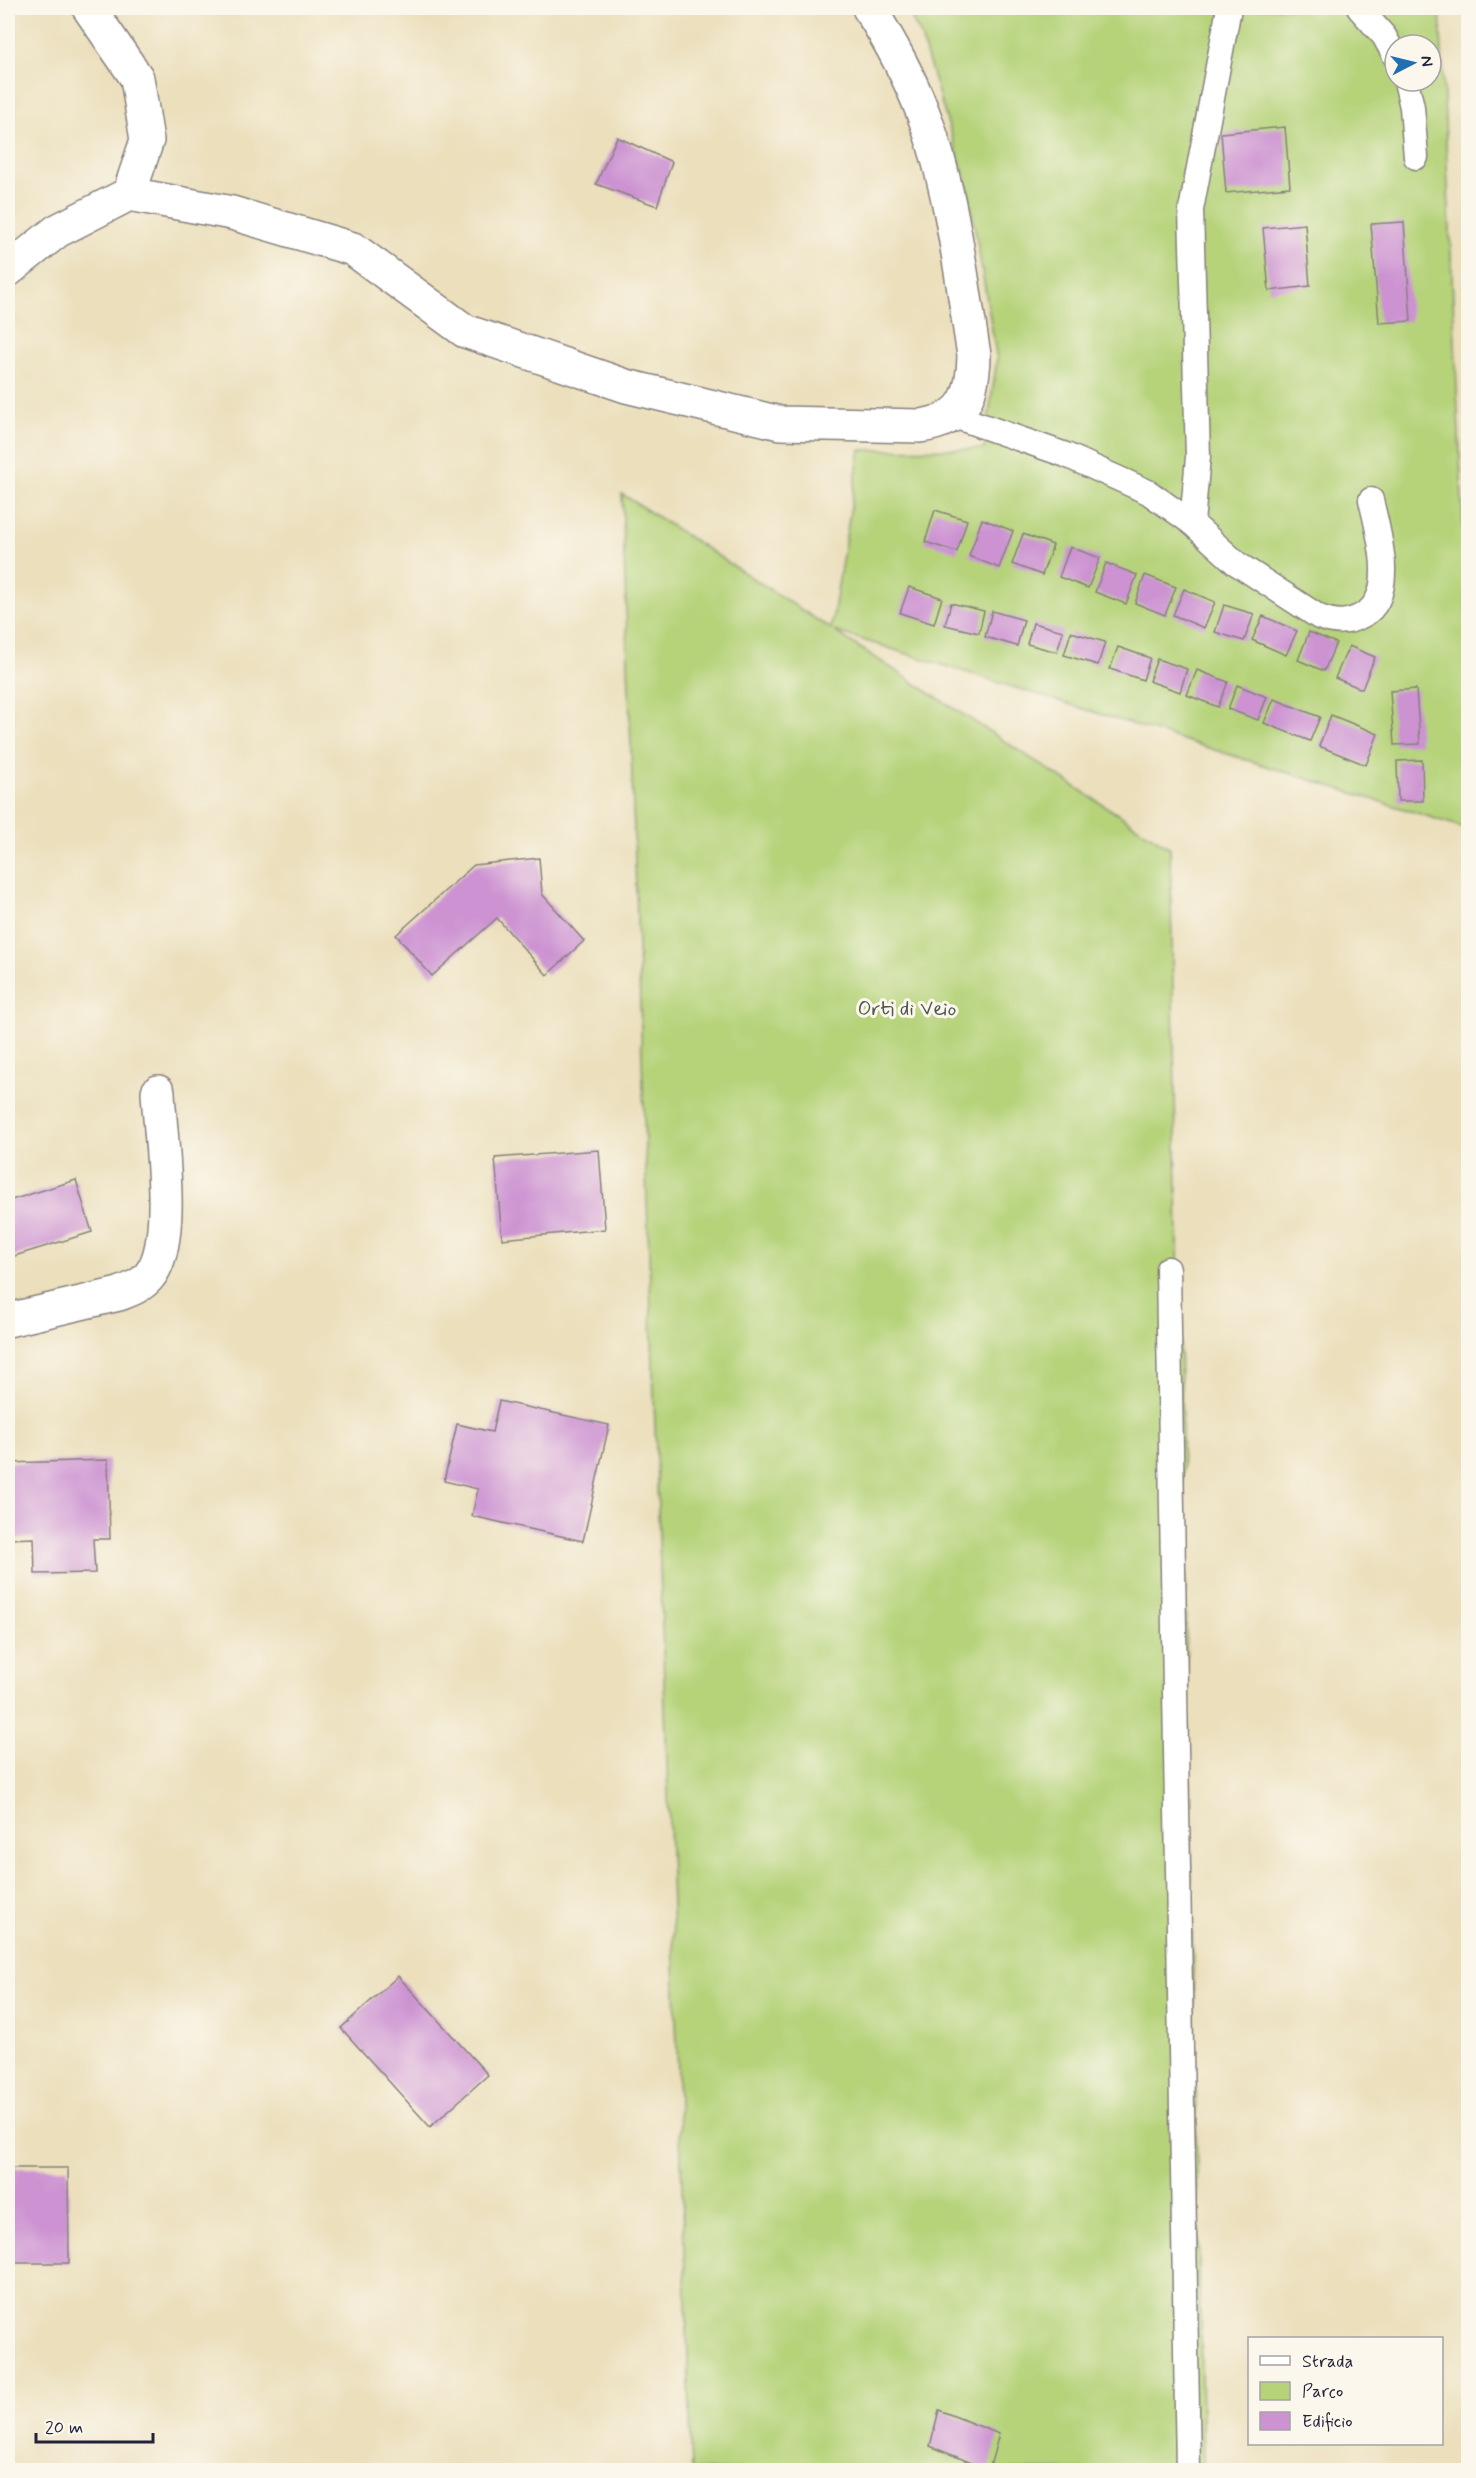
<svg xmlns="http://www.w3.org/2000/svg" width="1476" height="2478" font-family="Mynerve,sans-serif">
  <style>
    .green { fill: #b6d37a; stroke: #6c7a5a; stroke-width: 1.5; fill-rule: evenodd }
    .building { fill: #cc92d2 }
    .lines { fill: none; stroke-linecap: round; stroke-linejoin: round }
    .service-casing { stroke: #86807c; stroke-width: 27 }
    .minor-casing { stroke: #86807c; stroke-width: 36 }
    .service { stroke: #fff; stroke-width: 24 }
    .minor { stroke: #fff; stroke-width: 33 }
    .labels { text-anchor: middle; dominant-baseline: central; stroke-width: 6; stroke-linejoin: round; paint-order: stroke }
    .park-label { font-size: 21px; fill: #4e574e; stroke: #fbf7ec }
  </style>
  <rect width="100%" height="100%" fill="#fbf7ec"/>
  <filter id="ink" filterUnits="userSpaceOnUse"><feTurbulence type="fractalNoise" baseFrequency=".0167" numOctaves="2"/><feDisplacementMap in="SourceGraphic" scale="12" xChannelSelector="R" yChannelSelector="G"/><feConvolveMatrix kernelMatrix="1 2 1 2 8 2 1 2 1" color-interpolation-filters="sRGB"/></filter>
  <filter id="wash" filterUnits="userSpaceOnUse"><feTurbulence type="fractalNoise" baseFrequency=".008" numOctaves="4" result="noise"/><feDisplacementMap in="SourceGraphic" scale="24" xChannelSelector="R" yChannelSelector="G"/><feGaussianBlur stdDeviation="1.35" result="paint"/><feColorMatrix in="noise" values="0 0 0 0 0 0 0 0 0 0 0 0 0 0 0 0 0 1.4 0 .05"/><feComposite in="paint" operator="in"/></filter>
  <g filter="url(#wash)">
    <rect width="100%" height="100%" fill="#ebdfbc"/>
    <path class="green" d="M906 8H1440L1468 635V829L834 631 1170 848 1203 2470H692L622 494 831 629 860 450 984 449 997 359 968 188 920 34ZM1395 45H1431V81H1395Z"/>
    <g id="blocks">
      <g class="building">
        <polygon points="1285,127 1290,187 1226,193 1221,133"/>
        <polygon points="617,137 672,162 657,206 596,184"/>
        <polygon points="1404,222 1411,321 1379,323 1371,224"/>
        <polygon points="1305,224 1310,286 1269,291 1263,228"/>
        <polygon points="935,510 967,520 957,552 925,542"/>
        <polygon points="982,519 1013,531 999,568 969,556"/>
        <polygon points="1023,534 1053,545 1042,575 1012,564"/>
        <polygon points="1070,547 1100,558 1088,588 1059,577"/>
        <polygon points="1106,563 1137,575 1126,604 1095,592"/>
        <polygon points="1145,575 1176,587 1165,615 1135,603"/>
        <polygon points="909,587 942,598 934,624 900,613"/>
        <polygon points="1184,589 1215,602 1204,628 1173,615"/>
        <polygon points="951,603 984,611 979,633 945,625"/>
        <polygon points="1224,605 1254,614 1244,641 1215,632"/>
        <polygon points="992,611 1024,620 1017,646 985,637"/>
        <polygon points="1263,616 1297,631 1286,655 1252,640"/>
        <polygon points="1033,623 1063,631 1057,652 1027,644"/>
        <polygon points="1071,632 1105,642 1098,665 1064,655"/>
        <polygon points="1309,632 1336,643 1324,671 1298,660"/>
        <polygon points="1349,646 1375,657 1362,689 1335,678"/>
        <polygon points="1118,647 1150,658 1143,680 1110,669"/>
        <polygon points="1157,659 1187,669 1180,692 1149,681"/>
        <polygon points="1197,670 1228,682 1218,707 1187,695"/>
        <polygon points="1237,685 1267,697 1258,720 1228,709"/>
        <polygon points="1416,689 1420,744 1394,745 1390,691"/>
        <polygon points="1274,699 1320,717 1310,741 1264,723"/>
        <polygon points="1331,715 1378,734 1366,765 1319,746"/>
        <polygon points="1422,760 1423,801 1398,801 1397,761"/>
        <polygon points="539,858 542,894 584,941 547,975 497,918 432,976 396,935 474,865"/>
        <polygon points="599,1150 605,1229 502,1239 495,1158"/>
        <polygon points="76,1180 92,1232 8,1258 8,1201"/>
        <polygon points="499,1401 609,1425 583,1541 472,1516 478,1489 444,1481 457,1424 492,1432"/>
        <polygon points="108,1460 110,1539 93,1539 95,1573 35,1574 34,1538 8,1539 8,1463"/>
        <polygon points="398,1976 488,2075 430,2127 341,2028"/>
        <polygon points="8,2168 68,2168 69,2263 8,2263"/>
        <polygon points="939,2410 999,2434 989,2470 930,2446"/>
      </g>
    </g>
  </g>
  <g filter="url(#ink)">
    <use href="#blocks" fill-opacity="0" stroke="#86807c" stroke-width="1.5"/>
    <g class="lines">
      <defs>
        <g id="service">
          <polyline points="1359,8 1384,36 1395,56"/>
          <polyline points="1406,81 1412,107 1416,157"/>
          <path d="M954 416 1066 455 1148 492 1192 523 1236 563 1319 617C1335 623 1347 624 1363 615 1398 596 1378 531 1371 500"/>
          <polyline points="1192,523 1198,457 1191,210 1229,8"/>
          <polyline points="1168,1269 1188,2470"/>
        </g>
        <g id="minor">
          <path d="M129 194 232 213 353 249 465 331 626 386 780 423 920 426C964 420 973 397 974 355 961 276 952 188 923 113 909 76 890 41 869 8"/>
          <polyline points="8,270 57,231 129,194 147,140 137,78 89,8"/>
          <path d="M8 1320 119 1294C130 1290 143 1285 150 1275 177 1241 160 1135 158 1092"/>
        </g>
      </defs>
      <use href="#service" class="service-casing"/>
      <use href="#minor" class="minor-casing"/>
      <use href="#service" class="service"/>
      <use href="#minor" class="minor"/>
    </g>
  </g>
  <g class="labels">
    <g class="park-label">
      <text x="907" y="1009">Orti di Veio</text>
    </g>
  </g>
  <rect width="1476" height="2478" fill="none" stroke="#fbf7ec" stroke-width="30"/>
  <rect x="1248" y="2337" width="195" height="108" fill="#fbf7ec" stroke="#a4a2a5" stroke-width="1.5"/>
  <rect x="1260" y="2356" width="30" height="9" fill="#ffffff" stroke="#a4a2a5" stroke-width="1.5"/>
  <text x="1302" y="2367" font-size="18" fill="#22223b">Strada</text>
  <rect x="1260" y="2382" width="30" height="18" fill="#b6d37a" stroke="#a4a2a5" stroke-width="1.5"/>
  <text x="1302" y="2397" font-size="18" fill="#22223b">Parco</text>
  <rect x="1260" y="2412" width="30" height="18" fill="#cc92d2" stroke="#a4a2a5" stroke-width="1.5"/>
  <text x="1302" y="2427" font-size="18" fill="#22223b">Edificio</text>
  <g transform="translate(1413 63) rotate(83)"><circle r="28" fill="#fbf7ec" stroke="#a4a2a5" stroke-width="1.5"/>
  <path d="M0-4.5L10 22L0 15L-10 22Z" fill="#1f6fb2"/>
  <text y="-9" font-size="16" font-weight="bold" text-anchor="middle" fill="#22223b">N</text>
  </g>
  <path d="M36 2433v9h117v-9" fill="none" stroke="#22223b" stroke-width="3"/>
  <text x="45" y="2433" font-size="18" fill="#22223b" stroke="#fbf7ec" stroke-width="4.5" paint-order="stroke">20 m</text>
</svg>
